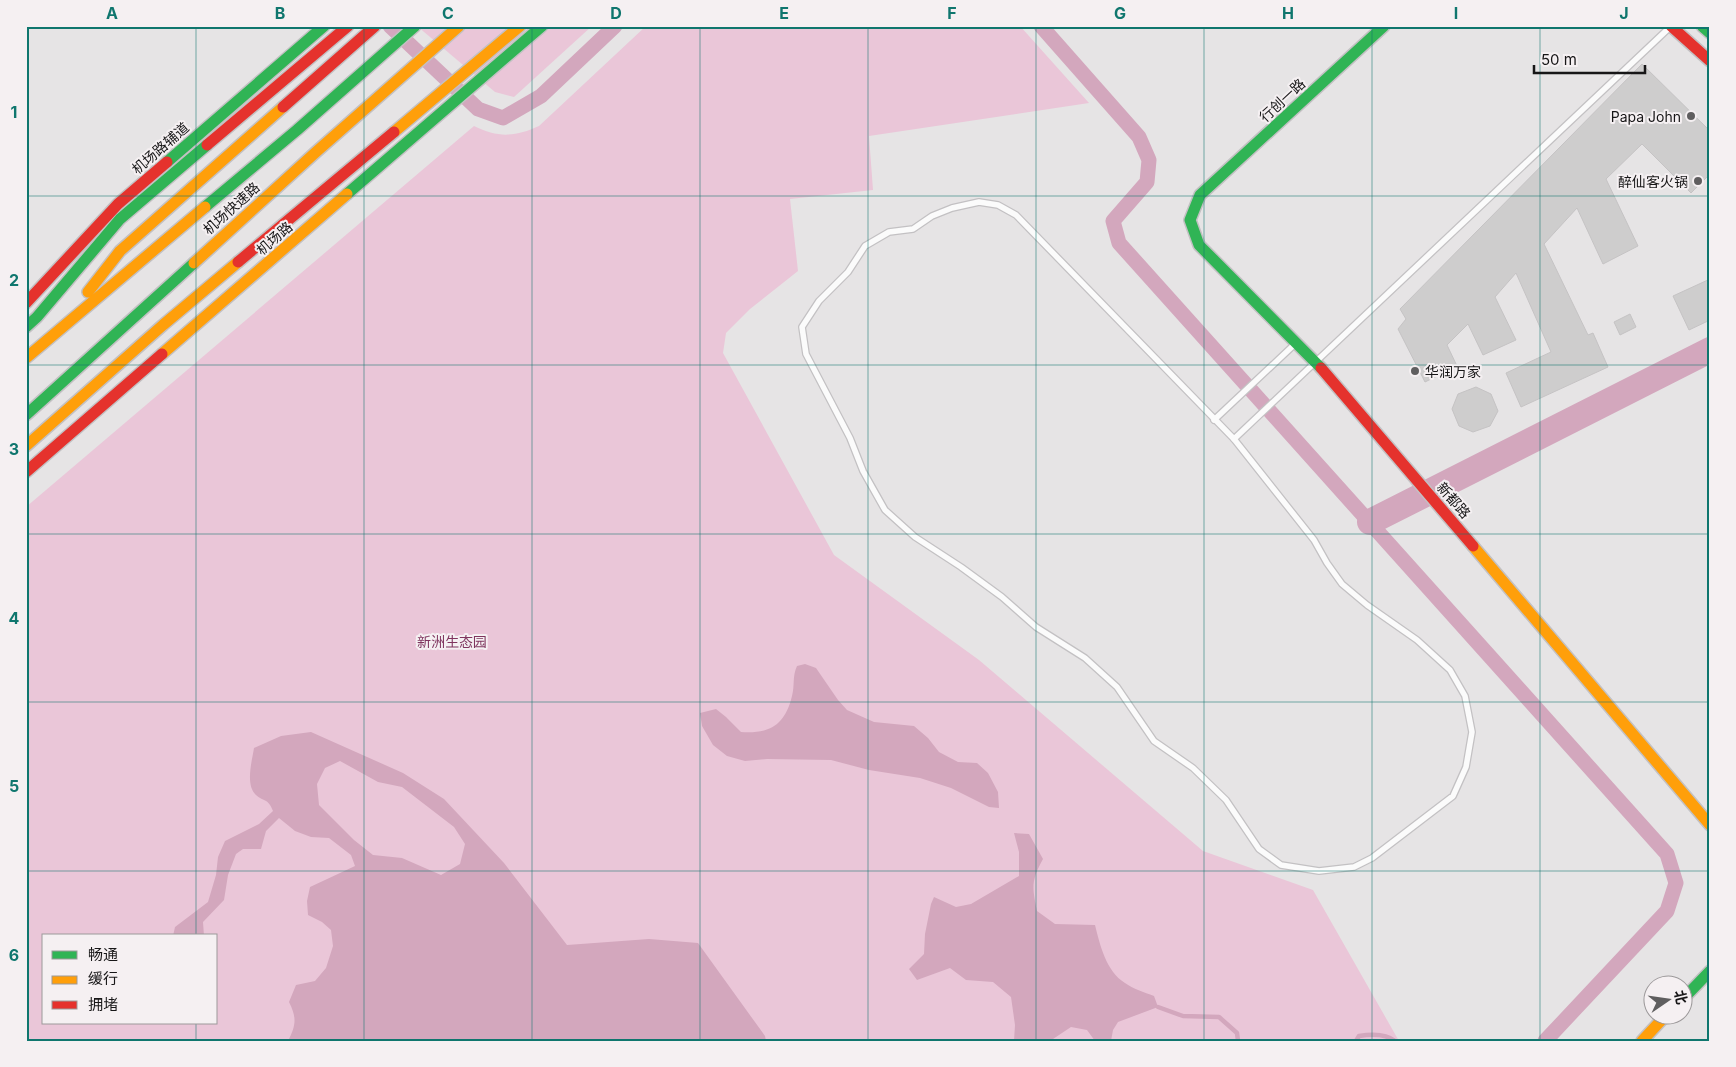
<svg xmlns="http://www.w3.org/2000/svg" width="1736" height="1067" font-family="Inter,'Noto Sans SC',sans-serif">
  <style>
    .green { fill: #eac6d8; fill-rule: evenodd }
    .water { fill: #d3a7bd; fill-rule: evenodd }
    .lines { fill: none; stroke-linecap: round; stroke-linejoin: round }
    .stream { stroke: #d3a7bd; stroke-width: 4.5 }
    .canal { stroke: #d3a7bd; stroke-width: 15 }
    .river { stroke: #d3a7bd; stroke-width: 26 }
    .building { fill: #cecdcd; stroke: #c5c3c4 }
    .lane-casing { stroke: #c3c1c3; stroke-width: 8 }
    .fast-casing { stroke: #c3c1c3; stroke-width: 14 }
    .slow-casing { stroke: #c3c1c3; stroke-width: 14 }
    .jam-casing { stroke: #c3c1c3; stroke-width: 14 }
    .lane { stroke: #fbfbfb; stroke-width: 5.5 }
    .fast { stroke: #30b455; stroke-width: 11 }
    .slow { stroke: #ff9f0a; stroke-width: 11 }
    .jam { stroke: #e5322d; stroke-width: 11 }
    .grid { fill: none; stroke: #0f766e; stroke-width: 1; stroke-opacity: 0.55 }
    .poi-dot { fill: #5f5e5f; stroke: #f5f0f2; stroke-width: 2 }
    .labels { text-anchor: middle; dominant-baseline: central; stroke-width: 4; stroke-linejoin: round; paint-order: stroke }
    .street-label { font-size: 14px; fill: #171617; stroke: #f5f0f2 }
    .poi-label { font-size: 14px; fill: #171617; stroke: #f5f0f2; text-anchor: end }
    .park-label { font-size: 14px; fill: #7f345e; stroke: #f5f0f2 }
    .neatline { fill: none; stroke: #0f766e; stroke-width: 2 }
    .grid-label { font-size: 16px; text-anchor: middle; font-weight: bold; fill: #0f766e }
  </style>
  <rect width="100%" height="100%" fill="#e6e4e5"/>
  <g class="green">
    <polygon points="417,26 592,26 514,97 495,92"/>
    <path d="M646 26H1020L1089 103 869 136 873 190 790 199 798 271 750 309 726 333 723 353 834 555 979 660 1203 851 1313 890 1399 1041H26V507L474 126C498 138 515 137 539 126ZM44 936H216V1023H44Z"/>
  </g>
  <g class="water">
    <path d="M805 664 816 668 838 700 847 710 874 722 914 726 928 738 939 752 958 762 977 763 988 773 998 792 999 808 989 807 951 788 920 778 869 770 831 760 767 759 745 761 727 756 713 745 702 726 700 713 716 709 726 717 741 732C770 734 785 725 792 696 795 685 792 677 797 666Z"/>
    <path d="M311 732 403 773 444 799 504 863 567 945 649 939 698 943 765 1036 766 1041H288C296 1025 297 1018 289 1002L296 985 315 981 326 968 333 946 331 930 322 922 308 915 307 901 310 887 355 866 351 855 329 838 311 837 295 831 279 818 266 831 261 849H243L236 854 228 875 224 900 203 922 204 936H173L175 927 208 902 216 875 218 857 225 841 259 824 273 811C268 798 264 802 256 795 245 785 252 761 254 748L281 736ZM340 761 378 782 402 787 454 827 465 844 460 864 441 875 402 858 373 855 354 840 319 805 317 784 325 768Z"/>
    <path d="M1014 833 1029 834 1043 859C1031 881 1032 887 1037 911L1055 924 1095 925C1100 945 1106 971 1125 983 1133 989 1144 992 1154 996L1158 1007 1118 1022 1113 1030 1111 1041H1095L1087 1030 1071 1027 1050 1041H1014L1015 1025 1011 997 993 982 966 980 950 968 917 980 909 969 924 954 925 934 931 904 934 897 956 907 971 904 1019 876V852Z"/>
  </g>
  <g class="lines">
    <g class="stream">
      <polyline points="1158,1007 1183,1016 1219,1017 1237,1033 1238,1041"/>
      <path d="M1356 1041 1359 1036C1371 1034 1385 1033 1395 1041"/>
    </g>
    <g class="canal">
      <polyline points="390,26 478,109 503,118 541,96 615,26"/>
      <polyline points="1041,26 1139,137 1149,160 1147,182 1113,221 1119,243 1667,854 1676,883 1667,911 1545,1041"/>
    </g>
    <polyline class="river" points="1370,522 1710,350"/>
  </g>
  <g class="building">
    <polygon points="1642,64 1710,131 1710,174 1691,193 1642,144 1606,179 1638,246 1603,264 1577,208 1544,244 1588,335 1593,333 1608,367 1521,407 1506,373 1551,352 1516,273 1495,297 1516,340 1483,355 1468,324 1447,345 1457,366 1425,382 1398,329 1406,319 1400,309"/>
    <polygon points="1710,279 1710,320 1689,330 1673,296"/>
    <polygon points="1630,314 1636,327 1620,335 1614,322"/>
    <polygon points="1476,387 1491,394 1498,411 1490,426 1473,432 1459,426 1452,409 1458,394"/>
  </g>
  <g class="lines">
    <defs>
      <g id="lane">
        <polygon points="979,202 998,205 1016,215 1234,439 1314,540 1327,563 1342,584 1367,605 1417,640 1450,670 1465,696 1472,732 1466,767 1453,796 1372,858 1354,867 1319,871 1281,865 1259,849 1226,800 1193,768 1154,741 1117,687 1085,658 1036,627 1002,597 961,567 915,537 885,510 863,471 850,438 806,354 802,327 819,301 848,272 865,246 889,232 913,229 932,216 952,208"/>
        <polyline points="1214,420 1296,343"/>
        <polyline points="1234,439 1669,28"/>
      </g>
      <g id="fast">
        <polyline points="1702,26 1710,33"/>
        <polyline points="167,162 324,26"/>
        <polyline points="347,194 542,26"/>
        <polyline points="205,207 297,130 415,26"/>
        <polyline points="26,327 37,317 120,219 207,145"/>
        <polyline points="1321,368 1199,245 1190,220 1200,195 1384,26"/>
        <polyline points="26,415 194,263"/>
        <polyline points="1684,998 1710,971"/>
      </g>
      <g id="slow">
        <polyline points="394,132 520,26"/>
        <polyline points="194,263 316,152 459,26"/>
        <polyline points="88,292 120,251 283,107"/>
        <polyline points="162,354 347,194"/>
        <polyline points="26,358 205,207"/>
        <polyline points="26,446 163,325 238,262"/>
        <polyline points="1473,546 1710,825"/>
        <polyline points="1642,1041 1667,1014"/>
      </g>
      <g id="jam">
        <polyline points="1671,26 1710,61"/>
        <polyline points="283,107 375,26"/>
        <polyline points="207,145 348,26"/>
        <polyline points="238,262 394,132"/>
        <polyline points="26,303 118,204 167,162"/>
        <polyline points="1321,368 1473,546"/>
        <polyline points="26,472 162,354"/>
      </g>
    </defs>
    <use href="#lane" class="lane-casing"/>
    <use href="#fast" class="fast-casing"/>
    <use href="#slow" class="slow-casing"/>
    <use href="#jam" class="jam-casing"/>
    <use href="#lane" class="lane"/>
    <use href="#fast" class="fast"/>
    <use href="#slow" class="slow"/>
    <use href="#jam" class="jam"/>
  </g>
  <path class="grid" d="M196 26V936M364 26V1041M532 26V1041M700 26V1041M868 26V1041M1036 26V1041M1204 26V1041M1372 26V1041M1540 26V1041M26 196H1710M26 365H1710M26 534H1710M26 702H1710M26 871H1710M196 1023V1041"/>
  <g class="poi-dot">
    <circle cx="1691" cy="116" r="5"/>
    <circle cx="1698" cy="181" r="5"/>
    <circle cx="1415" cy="371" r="5"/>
  </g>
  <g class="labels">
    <g class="street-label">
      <text transform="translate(1282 100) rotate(-43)">行创一路</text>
      <text transform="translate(160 148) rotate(-41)">机场路辅道</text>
      <text transform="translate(231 208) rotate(-42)">机场快速路</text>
      <text transform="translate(274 238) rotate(-41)">机场路</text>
      <text transform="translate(1454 500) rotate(49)">新都路</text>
    </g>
    <g class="poi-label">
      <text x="1681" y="116">Papa John</text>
      <text x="1688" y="181">醉仙客火锅</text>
      <text x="1425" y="371" text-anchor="start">华润万家</text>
    </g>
    <g class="park-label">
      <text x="452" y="641">新洲生态园</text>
    </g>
  </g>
  <rect width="1736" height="1067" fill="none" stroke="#f5f0f2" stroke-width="55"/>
  <rect x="42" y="934" width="175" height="90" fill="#f5f0f2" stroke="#9c999a"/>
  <rect x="52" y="951" width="25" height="8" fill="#30b455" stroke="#9c999a"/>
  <text x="88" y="960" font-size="15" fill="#171617">畅通</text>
  <rect x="52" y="976" width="25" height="8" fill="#ff9f0a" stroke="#9c999a"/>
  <text x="88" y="984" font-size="15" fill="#171617">缓行</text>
  <rect x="52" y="1001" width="25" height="8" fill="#e5322d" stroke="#9c999a"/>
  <text x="88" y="1010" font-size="15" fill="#171617">拥堵</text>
  <g transform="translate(1668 1000) rotate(77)"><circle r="24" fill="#f5f0f2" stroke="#9c999a"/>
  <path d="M0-4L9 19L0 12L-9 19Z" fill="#5f5e5f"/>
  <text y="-8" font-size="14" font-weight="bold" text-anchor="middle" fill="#171617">北</text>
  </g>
  <path d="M1534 65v8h111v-8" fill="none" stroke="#171617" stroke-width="2.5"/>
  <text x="1541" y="65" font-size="15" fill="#171617" stroke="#f5f0f2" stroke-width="4" paint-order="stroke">50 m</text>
  <rect x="28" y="28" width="1680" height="1012" class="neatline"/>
  <g class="grid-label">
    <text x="112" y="19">A</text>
    <text x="280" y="19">B</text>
    <text x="448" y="19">C</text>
    <text x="616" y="19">D</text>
    <text x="784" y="19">E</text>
    <text x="952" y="19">F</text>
    <text x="1120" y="19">G</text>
    <text x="1288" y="19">H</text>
    <text x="1456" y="19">I</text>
    <text x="1624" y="19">J</text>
    <text x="14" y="118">1</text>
    <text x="14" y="286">2</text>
    <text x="14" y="455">3</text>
    <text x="14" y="624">4</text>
    <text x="14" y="792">5</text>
    <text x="14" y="961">6</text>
  </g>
</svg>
